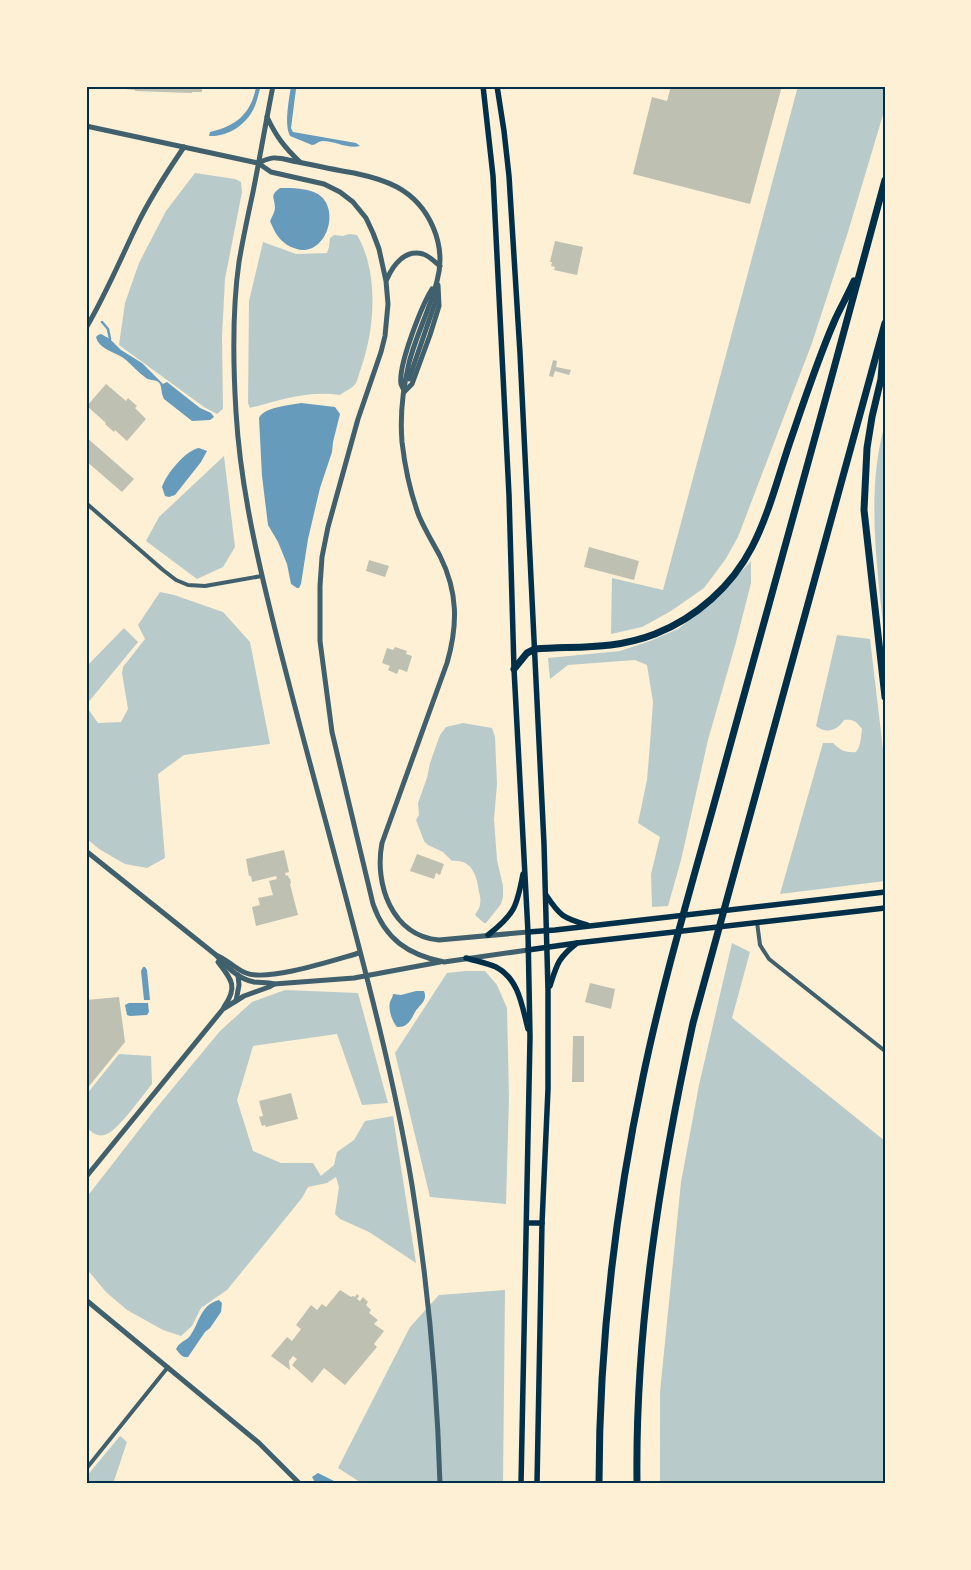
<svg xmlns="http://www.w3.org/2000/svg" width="971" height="1570" font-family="'Crimson Pro',serif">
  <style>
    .green { fill: #b9caca }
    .water { fill: #669bbc }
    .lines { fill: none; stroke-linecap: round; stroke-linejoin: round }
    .stream { stroke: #669bbc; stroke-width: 2.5 }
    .building { fill: #bec0b2 }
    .minor { stroke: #3f606c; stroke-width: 4 }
    .tertiary { stroke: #3f606c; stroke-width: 5 }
    .secondary { stroke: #003049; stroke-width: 5.5 }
    .motorway { stroke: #003049; stroke-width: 7 }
    .neatline { fill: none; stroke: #003049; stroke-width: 2 }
  </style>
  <rect width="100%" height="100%" fill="#fdf0d5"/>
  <g class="green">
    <polygon points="798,86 885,86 885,108 848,232 812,343 738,537 725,560 704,588 671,611 642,627 611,634 612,578 663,590"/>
    <polygon points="195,173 235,179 241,182 242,192 225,279 222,336 223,409 217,414 204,407 119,345 125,303 139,263 166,211"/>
    <path d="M349 234 357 235C379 272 375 329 361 368 359 373 358 379 356 383 353 388 345 391 340 395 309 390 280 400 250 408L248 403 249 301 263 242 296 254 327 253 329 247 330 238 334 235 343 236Z"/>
    <path d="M885 424V643C878 574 865 491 885 424Z"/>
    <polygon points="224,456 235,547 223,567 197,579 146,541 159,517"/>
    <polygon points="751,561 751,583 736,642 708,740 681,860 668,906 652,907 651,874 660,837 638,823 647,780 650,744 653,702 647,665 635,660 568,665 550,679 548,658 620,651 650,641 678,629 714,601"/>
    <polygon points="160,592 174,595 223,612 250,642 270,744 184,755 158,774 165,858 147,868 125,864 99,849 86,838 86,706 98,723 121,722 128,709 122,673 123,667 145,639 138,625"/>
    <polygon points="124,628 138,642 86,705 86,667"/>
    <path d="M837 635 870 639 885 766V881L780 894 823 743H833C840 750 845 753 856 752 861 746 861 736 862 729 856 721 853 719 844 720 837 731 826 734 816 726Z"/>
    <path d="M463 723 492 728 495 737 497 784 494 819 497 860 503 886V897L501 904 486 923H484L475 915C477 911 480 908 480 904 481 900 480 896 479 892 477 876 472 859 452 861L443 852 428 845 424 841 416 820 419 815 418 803 427 778 430 763 440 735 446 727Z"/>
    <polygon points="732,943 750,952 732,1018 885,1141 885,1484 660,1484 660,1392 681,1182 699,1085"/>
    <polygon points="465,971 485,971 497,985 507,1008 509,1098 506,1204 430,1197 395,1053 447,973"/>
    <polygon points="285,990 358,993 388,1103 362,1105 337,1034 253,1046 237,1100 253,1151 281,1163 313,1163 321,1176 334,1165 337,1152 354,1140 365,1121 393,1116 416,1263 369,1232 340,1219 335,1214 339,1187 336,1177 327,1183 308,1187 302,1198 227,1290 201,1308 192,1326 181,1336 163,1330 127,1310 106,1292 86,1268 86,1198 153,1112 220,1031 252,1002"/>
    <path d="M119 1054 151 1056 152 1084C142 1096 119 1129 107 1134 99 1138 91 1133 86 1126V1095Z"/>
    <polygon points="505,1290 503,1484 363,1484 338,1468 410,1327 439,1295"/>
    <polygon points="120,1436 127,1442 113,1484 86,1484 86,1477"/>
  </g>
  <g class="water">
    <path d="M291 86H295L296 89 291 128 293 132 356 143 360 146C347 149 335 141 323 141 318 141 316 145 312 145L290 136C284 124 289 100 291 86Z"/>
    <path d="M256 87H259L260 89C258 95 257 102 254 108 246 125 228 137 209 136L210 132C236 126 251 114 256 87Z"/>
    <path d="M280 188C292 188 307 188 318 194 340 208 328 251 302 250 299 250 295 248 291 247 279 241 275 233 270 221 272 217 275 211 275 208 275 197 269 196 280 188Z"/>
    <path d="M101 334 110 339 121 350 142 363 163 384 167 382 200 408 211 413 214 417 210 420 192 421 164 399C161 393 162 388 160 384 158 379 150 381 146 378 139 373 133 366 126 360 117 352 99 350 96 337L98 335Z"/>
    <path d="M301 403 335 407 340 414 333 442 332 452 320 488 308 539 301 584 299 588H297L291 584 287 564 278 542 268 525 262 476 259 418C264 407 290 405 301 403Z"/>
    <path d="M199 448 207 451 201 462 175 495 169 497 165 496 162 487C166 474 186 450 199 448Z"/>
    <polygon points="143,967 145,967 147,970 150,1000 144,1000 141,971"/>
    <path d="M416 991H424C428 1001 420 1004 415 1012 411 1020 407 1028 397 1027 392 1021 388 1010 390 1002 391 999 393 997 393 994L401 995Z"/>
    <polygon points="129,1003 148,1003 149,1012 147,1015 130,1016 127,1015 125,1005"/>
    <path d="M219 1300 222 1303 221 1312 210 1328 205 1332 188 1357C182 1358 180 1354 176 1349 179 1342 186 1341 190 1336 200 1322 200 1305 219 1300Z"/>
    <polygon points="318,1473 340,1484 316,1484 312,1477"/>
  </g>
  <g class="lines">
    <g class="stream">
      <polyline points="86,313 87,314"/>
      <polyline points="102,322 108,329 110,339"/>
    </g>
  </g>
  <g class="building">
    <polygon points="125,86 202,86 202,92 192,92 192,93 135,91 135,90 125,89"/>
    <polygon points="671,86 782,86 750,204 633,174 652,97 667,101"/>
    <polygon points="555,241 583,247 577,275 554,270 555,267 551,266 552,262 550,262"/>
    <polygon points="553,360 557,361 556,367 571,370 569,375 555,371 553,377 549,376"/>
    <polygon points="106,384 126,401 128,398 137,406 135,408 146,419 127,441 115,430 114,432 105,424 106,423 87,406"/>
    <polygon points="86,437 134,479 122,492 86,461"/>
    <polygon points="589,547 639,561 634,580 584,567"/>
    <polygon points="369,560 389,566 385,577 366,571"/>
    <polygon points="395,647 407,651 406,654 412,656 407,672 399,669 397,674 388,670 390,666 382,663 387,648 393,650"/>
    <polygon points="284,850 289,872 285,873 286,876 288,875 289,879 290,878 291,883 290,884 298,915 256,926 252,907 260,905 258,898 273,895 269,881 277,879 276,876 252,882 251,876 249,876 246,859"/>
    <polygon points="417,854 444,864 440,875 436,873 434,879 410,871"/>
    <polygon points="590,983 615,989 611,1009 585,1002"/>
    <polygon points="119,997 125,1042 86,1090 86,1000"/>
    <polygon points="573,1036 584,1036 584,1082 572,1082"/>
    <polygon points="291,1093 298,1119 266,1127 265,1125 262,1126 259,1117 263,1116 259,1101"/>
    <polygon points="340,1290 351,1297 353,1296 355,1297 357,1294 359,1296 357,1299 360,1301 363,1297 368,1302 366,1305 371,1310 369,1313 378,1320 374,1324 384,1331 374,1344 377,1347 345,1385 324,1368 312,1383 292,1365 297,1359 293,1356 289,1361 290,1370 271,1356 287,1337 292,1341 301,1329 296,1325 311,1305 317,1310 322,1304 326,1307"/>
  </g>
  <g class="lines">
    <g class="minor">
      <polyline points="86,503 163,570 176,580 188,585 205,586 262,576"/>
      <polyline points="757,922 760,945 769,959 885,1051"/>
      <polyline points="86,1469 168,1367"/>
    </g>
    <g class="tertiary">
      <path d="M273 86C266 121 260 157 253 192 248 215 243 238 239 262 232 311 233 363 236 412 240 479 254 544 270 609 288 683 308 756 328 830 359 947 392 1065 412 1185 428 1284 437 1383 440 1484"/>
      <path d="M267 117C276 136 284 147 300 162"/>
      <path d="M86 126 258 163 271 172 324 184 340 192 353 202 366 218 373 233 379 249 386 281 388 304 385 336 381 352 358 419 328 527 322 557 320 586V641L332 732 373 904C385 939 408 955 444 962L528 950"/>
      <path d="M258 163C263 161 270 157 276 158 283 158 291 161 298 162 317 166 335 170 354 173 368 176 384 180 397 187 430 205 447 245 437 281 430 309 416 335 409 363 403 388 400 417 402 442 405 468 410 492 419 516 425 530 433 543 440 556 458 592 458 625 447 663L382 843C374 884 392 936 439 940L528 932"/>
      <path d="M387 279C393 265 405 249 423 254 429 256 435 262 440 266"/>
      <path d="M86 328C106 294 120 260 137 225 150 198 167 172 184 147"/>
      <polyline points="409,379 435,303 436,295"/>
      <path d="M405 391C403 389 402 387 401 384 398 365 422 305 432 289"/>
      <polyline points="405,391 412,384 430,335 439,306 438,285"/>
      <path d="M86 851 216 955C226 966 238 979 254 982 261 983 267 982 274 984"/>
      <path d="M216 955C227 959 235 969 246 973 268 982 334 960 359 953"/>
      <path d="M218 962C232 980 238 987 224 1007"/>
      <polyline points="236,1001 239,985 238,975"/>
      <polyline points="86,1177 223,1009 244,996 269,987 274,984 354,978 440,962"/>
      <polyline points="86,1300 259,1443 300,1484"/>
    </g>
    <g class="secondary">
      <polyline points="483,86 493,176 509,495 514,669 528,932 530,1037 521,1484"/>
      <polyline points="497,86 504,131 509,176 520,353 544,844 548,990 548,1089 542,1223 537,1484"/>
      <path d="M546 895C560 916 563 918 587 925"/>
      <polyline points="528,932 555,930 885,892"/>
      <path d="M488 935C515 914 517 906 523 874"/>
      <polyline points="528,950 577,943 885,908"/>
      <path d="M466 958C476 961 487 963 496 967 519 979 522 1006 528 1029"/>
      <path d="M550 986C557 964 558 958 577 943"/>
      <polyline points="527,1223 542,1223"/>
    </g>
    <g class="motorway">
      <polyline points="884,338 881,379 872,417 867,448 864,510 885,697"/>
      <path d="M514 669 527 653 535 649C578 646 614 650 655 634 696 618 732 586 752 547 770 512 779 473 792 436 805 398 818 359 834 322 840 308 848 295 854 281"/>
      <path d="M599 1484C599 1347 615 1210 643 1077 665 971 697 868 725 764 778 570 833 375 885 180"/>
      <path d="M637 1484C635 1328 660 1174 693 1023L885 323"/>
    </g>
  </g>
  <rect width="971" height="1570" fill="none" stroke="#fdf0d5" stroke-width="175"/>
  <rect x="88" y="88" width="796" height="1394" class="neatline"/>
</svg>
